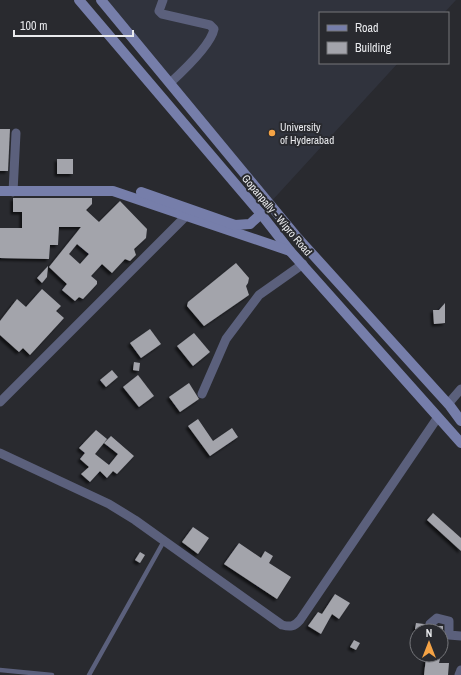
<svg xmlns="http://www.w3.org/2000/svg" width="461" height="675" font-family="'Archivo Narrow',sans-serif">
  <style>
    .built { fill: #30333d }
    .building { fill: #a3a4ab; fill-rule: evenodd; filter: url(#shadow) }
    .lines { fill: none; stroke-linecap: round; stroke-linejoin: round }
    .lane { stroke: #5b607c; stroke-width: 4.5 }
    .street { stroke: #5b607c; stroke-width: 9 }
    .secondary { stroke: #767eaa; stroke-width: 10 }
    .poi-dot { fill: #f5a345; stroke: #292a2f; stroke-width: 1.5 }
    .labels { text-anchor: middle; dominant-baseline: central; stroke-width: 4; stroke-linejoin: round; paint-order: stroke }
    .poi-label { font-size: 11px; fill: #e9eaed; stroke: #292a2f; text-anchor: start }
    .street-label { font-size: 11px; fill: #e9eaed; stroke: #292a2f }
  </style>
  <defs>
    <filter id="shadow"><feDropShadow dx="-2.5" dy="2.5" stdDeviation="1" flood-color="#0009"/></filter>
  </defs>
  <rect width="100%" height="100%" fill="#292a2f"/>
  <polygon class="built" points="99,0 456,0 444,13 320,13 320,63 398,63 269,204"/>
  <g class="building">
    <polygon points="0,129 10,129 8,171 0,171"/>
    <rect x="57" y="159" width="16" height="15"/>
    <path d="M13 198H92V204L86 210 99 222 120 201 147 229 146 238 134 249 136 255 130 261 125 259 112 273 102 264 91 276 97 281V284L83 299 79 297 75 301 62 290 67 284 49 267 81 227H59L58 245H50L49 259 0 258V228H22V212H13ZM77 244 89 254 80 264 69 254Z"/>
    <polygon points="236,263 249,278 248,283 246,286 249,295 204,326 187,306 188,302"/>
    <polygon points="48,266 47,277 42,283 37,278"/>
    <polygon points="42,289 61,306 56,311 64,318 30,355 23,348 19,352 0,335 0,321 17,299 26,307"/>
    <polygon points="445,303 445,323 434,324 433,310 439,310"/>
    <polygon points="150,329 161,344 141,358 130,343"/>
    <polygon points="194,333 210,352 193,366 177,346"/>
    <polygon points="134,362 140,363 139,371 133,370"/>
    <polygon points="112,370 118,377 106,387 100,380"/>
    <polygon points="138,375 154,396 139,407 123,387"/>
    <polygon points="189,383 199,399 180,412 169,397"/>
    <polygon points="198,419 213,441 232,428 238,437 210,456 188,426"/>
    <polygon points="96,430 107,439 95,454 109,465 118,454 104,443 111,436 134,456 117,474 113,471 107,478 100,471 90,482 81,474 89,467 80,459 85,453 79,448"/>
    <polygon points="433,513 461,538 461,551 427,520"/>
    <polygon points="193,527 209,538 198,554 182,542"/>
    <polygon points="239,543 261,558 265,551 273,556 269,563 291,577 277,599 224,564"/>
    <polygon points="140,552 145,555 140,563 135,560"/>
    <polygon points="335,594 350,603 339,619 332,614 321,634 308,626 318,612 322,614"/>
    <polygon points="416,623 424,624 428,630 437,626 443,626 443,631 415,629"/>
    <polygon points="354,640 360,643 356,650 350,647"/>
    <polygon points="426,658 440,659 439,663 449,663 448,675 424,675"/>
  </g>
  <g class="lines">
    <g class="lane">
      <polyline points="0,670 52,675"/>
      <polyline points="89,675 164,541"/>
    </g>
    <g class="street">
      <path d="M163 0 159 11 162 14 210 25 214 29C211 45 182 72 170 83"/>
      <polyline points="13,192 16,133"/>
      <polyline points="202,394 226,339 259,295 303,264"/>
      <polyline points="0,402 187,215"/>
      <polyline points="448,404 461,389"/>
      <path d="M0 453 109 504 135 520 282 625C290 627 294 627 300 620L438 417"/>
      <polyline points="430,624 437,618 449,621 449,635 461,636"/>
      <polyline points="459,675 461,670"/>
    </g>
    <g class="secondary">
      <polyline points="79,0 261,214 290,251 461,443"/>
      <polyline points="101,0 296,236 450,406 461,421"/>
      <polyline points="0,191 113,191 290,251"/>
      <polyline points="141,192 235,225 250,224 261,214"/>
    </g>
  </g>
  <circle class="poi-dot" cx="272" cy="133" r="4"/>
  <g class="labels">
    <g class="poi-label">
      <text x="280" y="127">University<tspan x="280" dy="13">of Hyderabad</tspan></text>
    </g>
    <g class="street-label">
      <text transform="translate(277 215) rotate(50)">Gopanpally - Wipro Road</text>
    </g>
  </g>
  <rect x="319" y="12" width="130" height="52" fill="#292a2f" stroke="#76777b"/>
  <rect x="327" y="25" width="20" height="6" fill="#767eaa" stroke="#76777b"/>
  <text x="355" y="32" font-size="12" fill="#e9eaed">Road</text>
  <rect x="327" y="42" width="20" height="12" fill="#a3a4ab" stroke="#76777b"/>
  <text x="355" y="52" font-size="12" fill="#e9eaed">Building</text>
  <g transform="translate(429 643)"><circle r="19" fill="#292a2f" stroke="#76777b"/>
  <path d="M0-3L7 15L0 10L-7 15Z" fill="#f5a345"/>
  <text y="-6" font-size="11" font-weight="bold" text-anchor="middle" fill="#e9eaed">N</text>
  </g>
  <path d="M14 30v6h119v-6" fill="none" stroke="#e9eaed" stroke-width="2"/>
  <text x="20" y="30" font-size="12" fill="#e9eaed" stroke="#292a2f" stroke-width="3" paint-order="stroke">100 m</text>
</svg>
